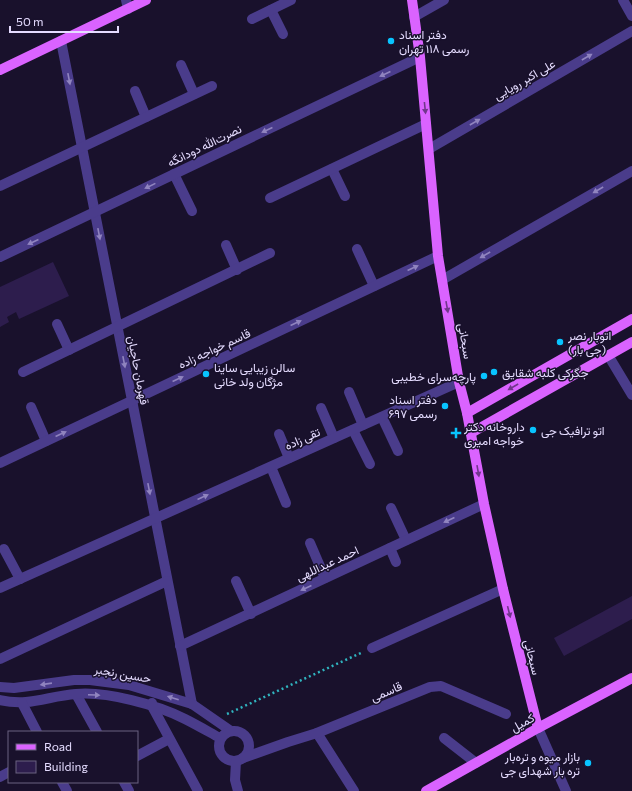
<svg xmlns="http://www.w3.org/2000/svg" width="632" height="791" font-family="Commissioner,Vazirmatn,sans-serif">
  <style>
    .building { fill: #2d1d4d }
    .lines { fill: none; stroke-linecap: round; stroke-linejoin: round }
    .path { stroke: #30b4bf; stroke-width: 2.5; stroke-dasharray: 2 3; stroke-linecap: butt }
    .minor { stroke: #4a3c8b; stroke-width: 10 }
    .major { stroke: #da63ff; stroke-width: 10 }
    .oneway { fill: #9084bf }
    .oneway2 { fill: #70368b }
    .poi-dot { fill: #08c4ff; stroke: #19112c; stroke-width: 1.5 }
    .labels { text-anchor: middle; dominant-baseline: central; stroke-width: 3; stroke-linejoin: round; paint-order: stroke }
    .poi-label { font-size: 12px; fill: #e5dcff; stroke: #19112c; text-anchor: start }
    .street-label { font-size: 12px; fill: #e5dcff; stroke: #19112c }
  </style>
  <rect width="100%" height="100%" fill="#19112c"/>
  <g class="building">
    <polygon points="53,262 69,296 19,319 16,312 7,317 9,322 0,327 0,287"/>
    <polygon points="632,596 632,619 564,656 554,638"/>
  </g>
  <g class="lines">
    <polyline class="path" points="227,714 363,652"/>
    <g class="minor">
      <polyline points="126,0 128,9"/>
      <polyline points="623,0 632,16"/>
      <polyline points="271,10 283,34"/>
      <polyline points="414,17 444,0"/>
      <polyline points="252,19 291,0"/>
      <polyline points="61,41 192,704"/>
      <polyline points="181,65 194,94"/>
      <polyline points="135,91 146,117"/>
      <polyline points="429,149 632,31"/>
      <polyline points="332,169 345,196"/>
      <polyline points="174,174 192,211"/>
      <polyline points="0,186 212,86"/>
      <polyline points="270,198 426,124"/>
      <polyline points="226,245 237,270"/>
      <polyline points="357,249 374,286"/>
      <polyline points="0,257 420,57"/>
      <polyline points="442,280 632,171"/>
      <polyline points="57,324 69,350"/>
      <polyline points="608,355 632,395"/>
      <polyline points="23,372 270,253"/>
      <polyline points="349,392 363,425"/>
      <polyline points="31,407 46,441"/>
      <polyline points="321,408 334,438"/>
      <polyline points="382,417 398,451"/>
      <polyline points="353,430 370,464"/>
      <polyline points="279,434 289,458"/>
      <polyline points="0,463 438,256"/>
      <polyline points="271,467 286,503"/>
      <polyline points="391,508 406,540"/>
      <polyline points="310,543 325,578"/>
      <polyline points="390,548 396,562"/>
      <polyline points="4,549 20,579"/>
      <polyline points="236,581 251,614"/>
      <polyline points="0,588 459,382"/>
      <polyline points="180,646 484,504"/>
      <polyline points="372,648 503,589"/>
      <polyline points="0,659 167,581"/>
      <polyline points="0,687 14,688 74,680 90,680 129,685 192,704 231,731"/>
      <polyline points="76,694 97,732"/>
      <path d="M0 700C29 707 48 696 76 694 106 691 158 705 185 719 197 725 209 732 220 738"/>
      <polyline points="22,703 37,732"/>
      <polyline points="152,703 152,706 198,791"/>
      <polyline points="538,728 566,791"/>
      <circle cx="234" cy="746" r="15"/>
      <polyline points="317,733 354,791"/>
      <polyline points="444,738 476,763"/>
      <polyline points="137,756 169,739"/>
      <polyline points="243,758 288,742 317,733 430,687 441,686 506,714"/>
      <polyline points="236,761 235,780 238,791"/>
      <polyline points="0,777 9,772"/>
      <polyline points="62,782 67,791"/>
      <polyline points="124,782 129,791"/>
    </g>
    <g class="major">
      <polyline points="412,0 420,57 438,256 459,382 467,413 484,504 503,589 538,728"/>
      <polyline points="0,70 146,0"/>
      <polyline points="467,413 632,319"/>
      <polyline points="471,433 632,342"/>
      <polyline points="426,791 538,728 632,678"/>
    </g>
  </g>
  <defs><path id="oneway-solid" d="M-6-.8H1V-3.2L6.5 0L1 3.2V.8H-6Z"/></defs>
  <g class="oneway">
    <use href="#oneway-solid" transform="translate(587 57) rotate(-30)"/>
    <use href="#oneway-solid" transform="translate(385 74) rotate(155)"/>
    <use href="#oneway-solid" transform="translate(69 79) rotate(79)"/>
    <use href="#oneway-solid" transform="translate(475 122) rotate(-30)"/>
    <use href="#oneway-solid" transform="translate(267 130) rotate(155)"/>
    <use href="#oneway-solid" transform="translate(150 186) rotate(154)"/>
    <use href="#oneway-solid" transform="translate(598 190) rotate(150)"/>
    <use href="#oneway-solid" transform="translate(99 234) rotate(79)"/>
    <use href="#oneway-solid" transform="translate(33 242) rotate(155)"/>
    <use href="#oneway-solid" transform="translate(485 255) rotate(150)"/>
    <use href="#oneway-solid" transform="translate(413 268) rotate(-25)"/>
    <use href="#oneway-solid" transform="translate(296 323) rotate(-25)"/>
    <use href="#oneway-solid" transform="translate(124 362) rotate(79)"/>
    <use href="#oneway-solid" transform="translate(178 379) rotate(-25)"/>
    <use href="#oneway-solid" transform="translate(61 434) rotate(-25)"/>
    <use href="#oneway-solid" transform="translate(149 489) rotate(79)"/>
    <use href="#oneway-solid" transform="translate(203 497) rotate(-24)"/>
    <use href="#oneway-solid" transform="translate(449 520) rotate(155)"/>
    <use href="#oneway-solid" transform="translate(306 588) rotate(155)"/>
    <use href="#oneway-solid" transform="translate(46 684) rotate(172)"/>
    <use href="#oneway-solid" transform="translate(94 695) rotate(2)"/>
    <use href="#oneway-solid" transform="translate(173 698) rotate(-162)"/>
  </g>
  <g class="oneway2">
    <use href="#oneway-solid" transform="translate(425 108) rotate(84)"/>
    <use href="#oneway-solid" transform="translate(447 307) rotate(80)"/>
    <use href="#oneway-solid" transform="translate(513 387) rotate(150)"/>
    <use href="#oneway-solid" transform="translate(478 471) rotate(80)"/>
    <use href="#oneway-solid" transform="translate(509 612) rotate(76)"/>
  </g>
  <g class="poi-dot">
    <circle cx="391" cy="41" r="4"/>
    <circle cx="560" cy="342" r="4"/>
    <circle cx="494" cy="372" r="4"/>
    <circle cx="206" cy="374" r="4"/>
    <circle cx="484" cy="376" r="4"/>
    <circle cx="445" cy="406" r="4"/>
    <circle cx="533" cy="430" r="4"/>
    <path d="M454 427h4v4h4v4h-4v4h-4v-4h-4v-4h4z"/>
    <circle cx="588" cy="763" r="4"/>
  </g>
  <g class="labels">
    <g class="poi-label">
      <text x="399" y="34">دفتر اسناد<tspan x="399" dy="14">رسمی ۱۱۸ تهران</tspan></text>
      <text x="568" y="335">اتوبار نصر<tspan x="568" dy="14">(جی بار)</tspan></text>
      <text x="214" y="367">سالن زیبایی ساینا<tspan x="214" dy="14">مژگان ولد خانی</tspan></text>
      <text x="502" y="372">جگرکی کلبه شقایق</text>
      <text x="476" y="376" text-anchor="end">پارچه‌سرای خطیبی</text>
      <text x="437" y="399" text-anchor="end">دفتر اسناد<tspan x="437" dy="14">رسمی ۶۹۷</tspan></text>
      <text x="464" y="426">داروخانه دکتر<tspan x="464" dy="14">خواجه امیری</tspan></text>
      <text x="541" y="430">اتو ترافیک جی</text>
      <text x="580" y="756" text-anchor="end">بازار میوه و تره‌بار<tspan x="580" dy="14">تره بار شهدای جی</tspan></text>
    </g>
    <g class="street-label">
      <text transform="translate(524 79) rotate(-30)">علی اکبر رویایی</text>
      <text transform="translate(204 145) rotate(-26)">نصرت‌الله دودانگه</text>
      <text transform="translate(466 341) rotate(80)">سبحانی</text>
      <text transform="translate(214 348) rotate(-25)">قاسم خواجه زاده</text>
      <text transform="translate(139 370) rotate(79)">قهرمان حاجیان</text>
      <text transform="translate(302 438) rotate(-24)">تقی زاده</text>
      <text transform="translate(327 563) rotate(-25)">احمد عبداللهی</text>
      <text transform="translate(533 657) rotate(76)">سبحانی</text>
      <text transform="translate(123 673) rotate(10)">حسین رنجبر</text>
      <text transform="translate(386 691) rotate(-23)">قاسمی</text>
      <text transform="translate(522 722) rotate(-29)">کمیل</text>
    </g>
  </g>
  <rect x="8" y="731" width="130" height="52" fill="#19112c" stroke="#6b6280"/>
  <rect x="16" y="744" width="20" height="6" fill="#da63ff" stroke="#6b6280"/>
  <text x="44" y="751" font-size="12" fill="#e5dcff">Road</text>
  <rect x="16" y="761" width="20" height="12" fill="#2d1d4d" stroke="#6b6280"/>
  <text x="44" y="771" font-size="12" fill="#e5dcff">Building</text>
  <path d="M10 26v6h108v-6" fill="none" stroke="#e5dcff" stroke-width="2"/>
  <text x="16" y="26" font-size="12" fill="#e5dcff" stroke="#19112c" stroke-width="3" paint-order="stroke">50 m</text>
</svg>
